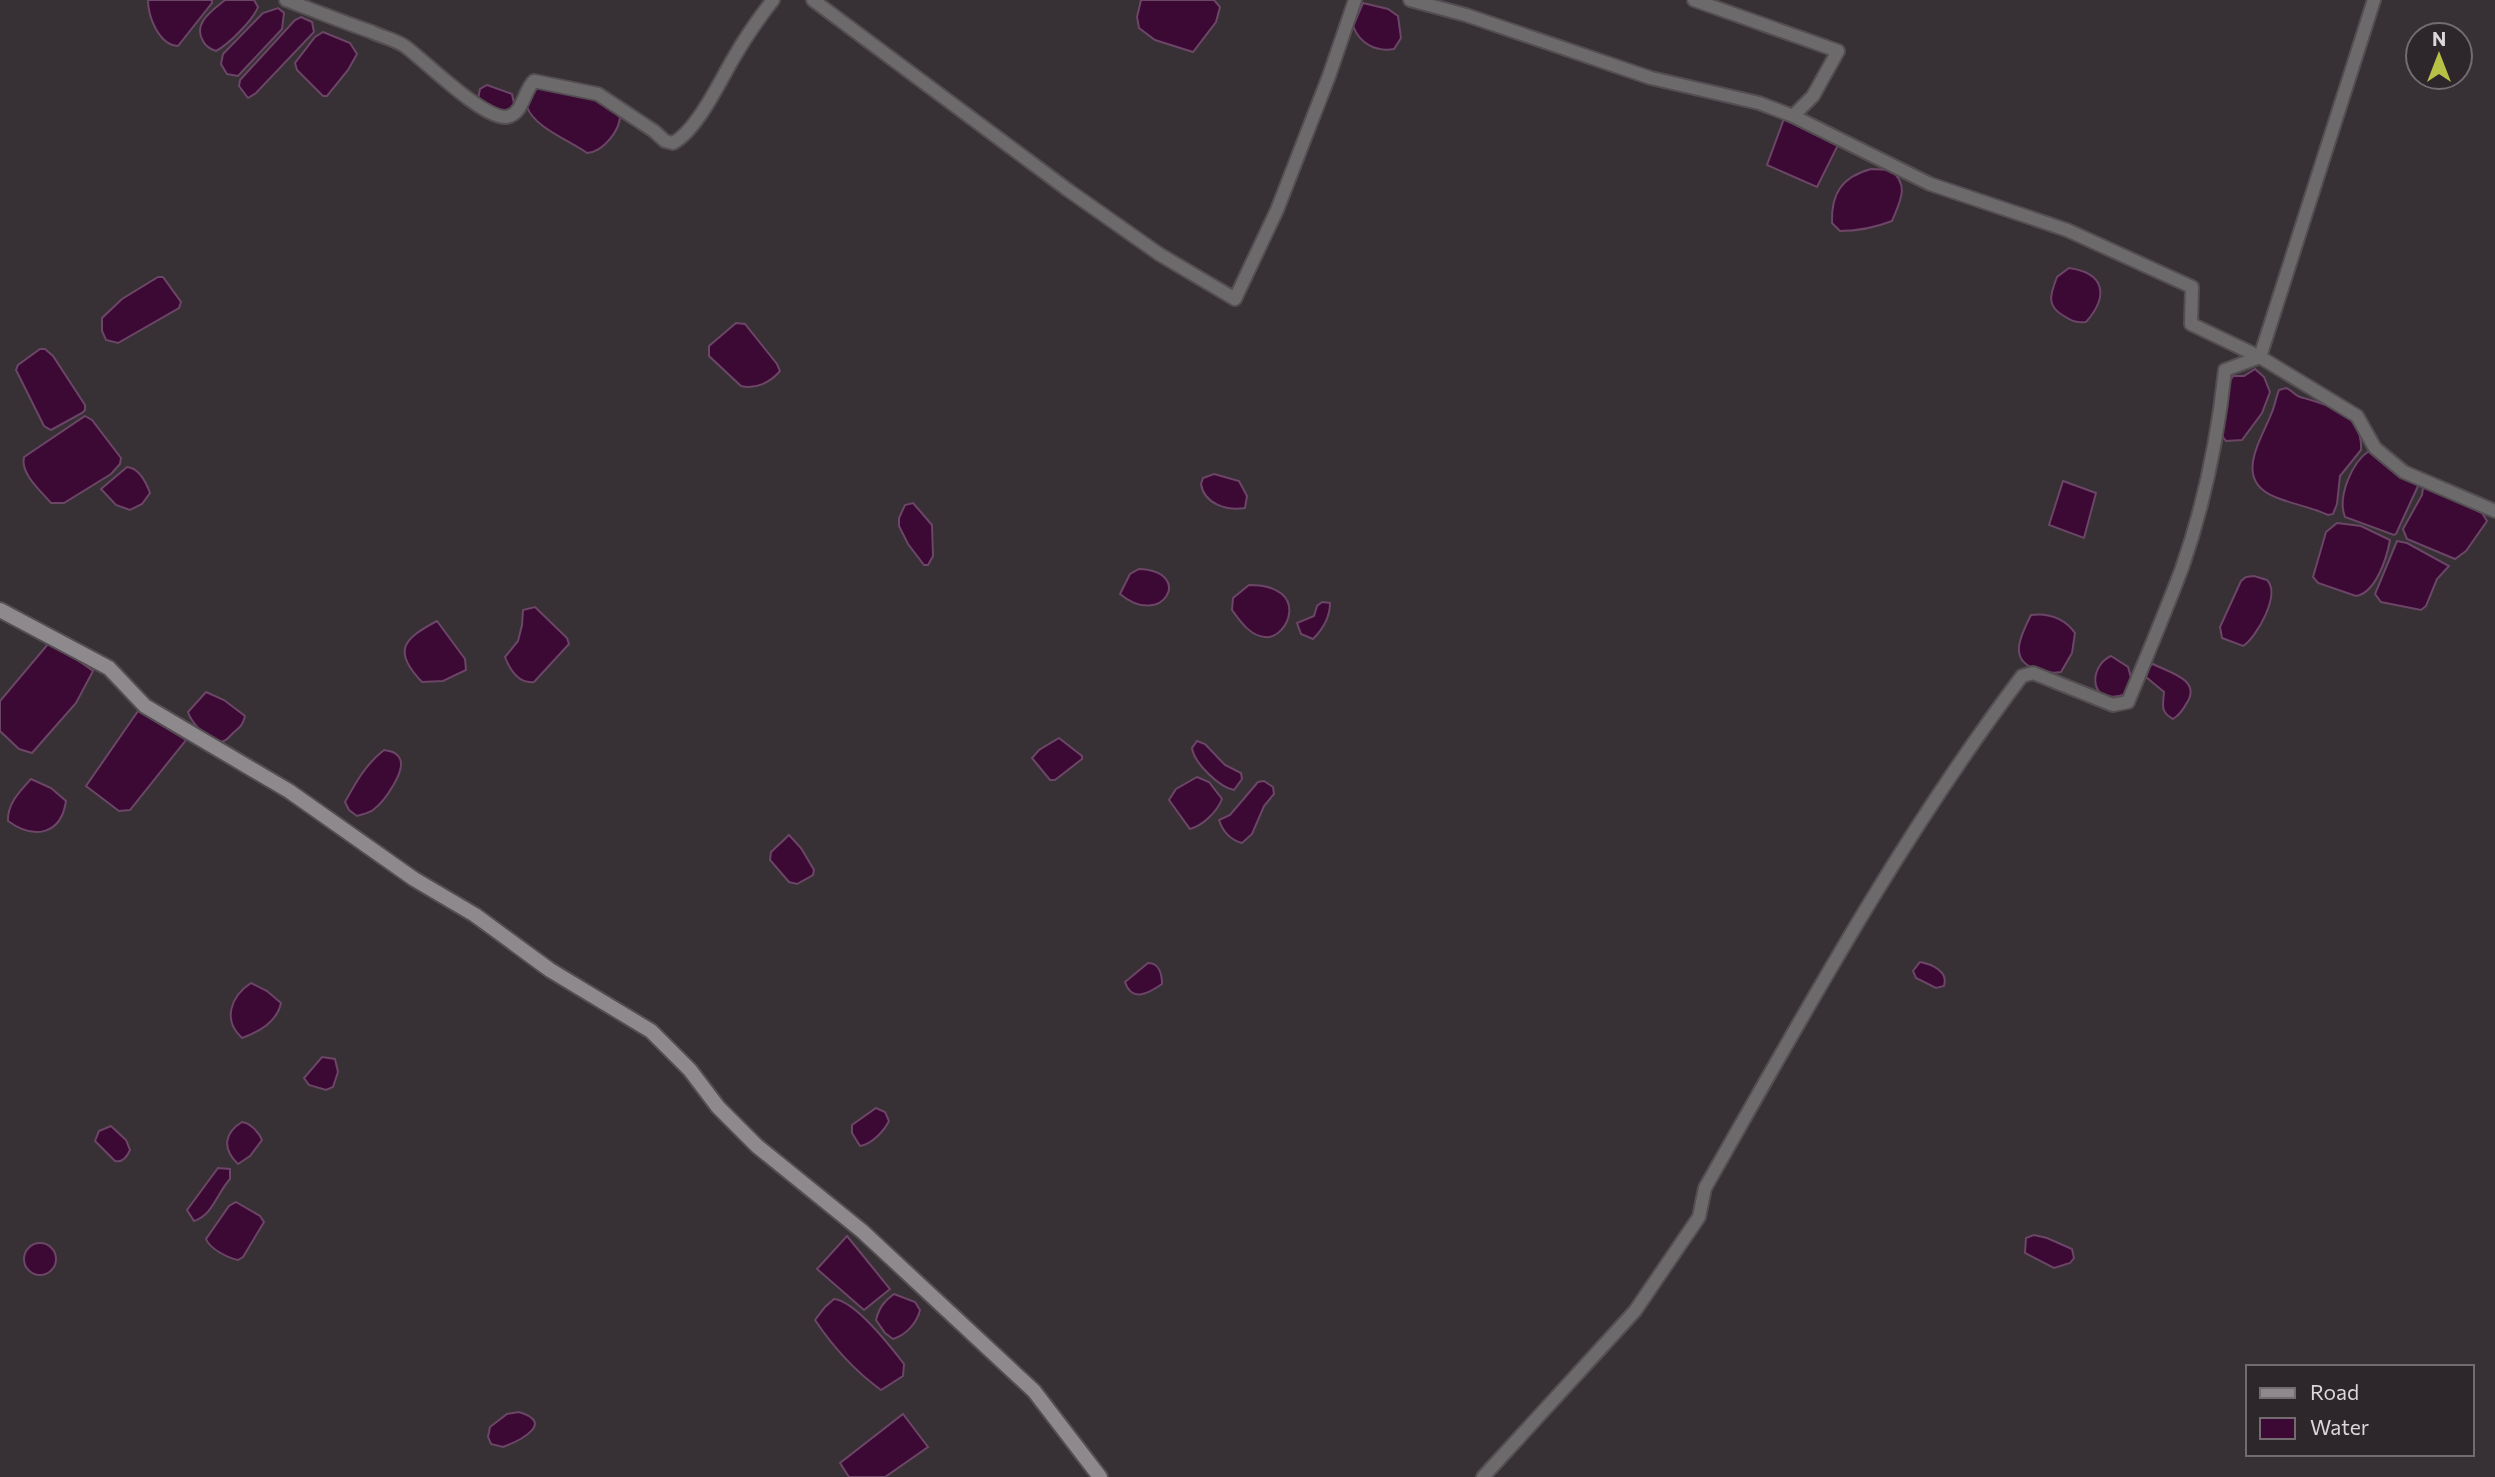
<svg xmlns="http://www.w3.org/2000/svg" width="2495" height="1477" font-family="Commissioner,sans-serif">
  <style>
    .water { fill: #3c0834; stroke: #6b4666; stroke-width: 2 }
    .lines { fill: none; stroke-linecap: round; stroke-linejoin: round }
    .street-casing { stroke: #544e53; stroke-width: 16 }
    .secondary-casing { stroke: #544e53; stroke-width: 18 }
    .street { stroke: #6d6a6c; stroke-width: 12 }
    .secondary { stroke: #8e898d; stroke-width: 14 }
  </style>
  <rect width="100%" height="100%" fill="#373035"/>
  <g class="water">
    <path d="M148 0H212V3L178 46C159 45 148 17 148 0Z"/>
    <path d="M225 0H254L258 7C253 20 229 44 216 51 210 49 206 47 203 41 192 23 213 10 225 0Z"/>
    <polygon points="1141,0 1214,0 1220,7 1216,22 1193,52 1155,40 1139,28 1137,17"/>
    <path d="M1363 3 1388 9 1398 16 1401 38 1394 49C1376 52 1360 44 1353 26Z"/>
    <polygon points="278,8 284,13 282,29 238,76 227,74 221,64 223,54 263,13"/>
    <polygon points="301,17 312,22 314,32 256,93 248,98 239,86 240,80 295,20"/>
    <polygon points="323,32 350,43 357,54 348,70 327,96 323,96 297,70 295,63 315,37"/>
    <polygon points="487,85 512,94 515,108 512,111 502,111 478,99 480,89"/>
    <path d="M544 85 600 101 620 114C621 130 603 152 587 153 569 140 535 128 527 107L535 89Z"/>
    <polygon points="1785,116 1839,143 1817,187 1767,165"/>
    <path d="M1871 169 1891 170C1910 186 1900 201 1892 221 1874 228 1859 231 1840 231L1832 223C1831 193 1842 177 1871 169Z"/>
    <path d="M2069 268C2105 273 2109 296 2086 322 2076 323 2072 321 2064 316 2046 306 2050 295 2057 277Z"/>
    <polygon points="158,277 163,277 181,302 179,308 118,343 106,340 102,331 102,318 122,299"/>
    <path d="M736 323 745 324 777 364 780 371C771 382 755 390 741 386L709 356V346Z"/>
    <polygon points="40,349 45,349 53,356 85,405 85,410 82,413 51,430 44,426 16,370 18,365"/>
    <polygon points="2255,369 2264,377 2270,392 2262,413 2242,440 2226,441 2221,435 2229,383 2233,376 2244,376"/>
    <path d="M2286 388C2292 390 2294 395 2300 397 2328 405 2363 413 2361 450L2340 476 2337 504 2333 514 2328 515C2311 507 2292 504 2275 497 2232 480 2262 439 2272 412 2275 405 2276 397 2279 390Z"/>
    <path d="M85 416 92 420 121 458 120 464 111 474 64 503H51C41 491 20 474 24 457Z"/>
    <path d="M2369 451H2373L2415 482 2418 486 2396 534 2394 535 2345 517C2337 497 2352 462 2369 451Z"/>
    <path d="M127 467C139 468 146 482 150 493L142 504 130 510 116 505 101 489Z"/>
    <path d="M1214 474 1239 481 1247 496 1245 508C1227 511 1204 504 1201 484L1203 478Z"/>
    <polygon points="2063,481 2096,493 2084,538 2049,525"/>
    <polygon points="2430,487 2482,513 2487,521 2466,551 2455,559 2407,539 2403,529 2422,495 2423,488"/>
    <polygon points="913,503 932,525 933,556 928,565 924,565 908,544 899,526 899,518 905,505"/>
    <path d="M2337 523 2361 526 2390 540C2387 557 2376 593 2356 596L2318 583 2313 577 2326 532Z"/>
    <polygon points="2397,541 2407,543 2449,566 2437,579 2426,606 2421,610 2381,602 2375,594"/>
    <path d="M1139 569C1195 571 1163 630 1120 594L1130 574Z"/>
    <path d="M2254 576 2267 580C2281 594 2257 637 2243 646L2222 638 2220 627 2241 581 2246 577Z"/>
    <path d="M1249 585C1312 585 1288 640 1265 637 1250 636 1240 621 1232 610L1233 598Z"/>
    <path d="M1322 602 1330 603C1330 618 1323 629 1313 639L1301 634 1297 623 1314 616 1317 606Z"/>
    <path d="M535 607 567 638 569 644 534 682C519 684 510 670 505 657L518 641 522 625 523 610Z"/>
    <path d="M2031 615C2049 613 2064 618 2075 633L2072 653 2061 672C2050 674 2042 672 2033 668 2008 658 2022 633 2031 615Z"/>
    <path d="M437 621 465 659 466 670 443 681 422 682C392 651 403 639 437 621Z"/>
    <polygon points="52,642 93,671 76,703 32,753 19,749 0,731 0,701 48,644"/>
    <path d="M2111 656 2128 667 2132 681 2126 694C2088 708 2088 666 2111 656Z"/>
    <path d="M2153 664C2168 672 2200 679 2188 701 2184 708 2180 715 2173 719 2160 712 2163 705 2164 692L2146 677 2150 666Z"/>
    <path d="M206 692 224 700 245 716C243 725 240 727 233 733 229 737 226 742 219 742 208 741 191 722 188 712Z"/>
    <polygon points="138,711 186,740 130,810 119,811 86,786"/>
    <polygon points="1059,738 1082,756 1082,759 1055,780 1050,780 1032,758 1039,750"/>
    <path d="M1197 741 1205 744 1225 765 1241 773 1242 779 1234 790C1219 787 1194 763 1192 748Z"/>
    <path d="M384 750C390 751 396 752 399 757 408 769 384 802 373 810 369 813 363 814 357 816L349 810 345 802C356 782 366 764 384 750Z"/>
    <path d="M1197 777 1209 782 1222 799C1217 812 1202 826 1190 829L1169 800 1176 789Z"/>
    <path d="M31 779 51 788 66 801C61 835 34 840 8 821 7 804 20 791 31 779Z"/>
    <path d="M1264 781 1273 787 1274 794 1264 806 1252 834 1242 843C1231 840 1223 832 1219 820L1230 815 1258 782Z"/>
    <polygon points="789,835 801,848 814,870 813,875 797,884 789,882 770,860 771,852"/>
    <path d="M1920 962C1932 964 1949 972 1944 986L1936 988 1916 978 1913 971Z"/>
    <path d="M1148 963C1159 963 1162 974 1162 984 1149 993 1132 1003 1125 982Z"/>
    <path d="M251 983 267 991 281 1003C277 1022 259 1032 242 1038 222 1020 231 996 251 983Z"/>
    <polygon points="322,1057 335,1059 338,1072 333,1087 326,1090 309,1085 304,1078"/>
    <path d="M876 1108 885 1112 889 1121C884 1131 872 1144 860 1146L852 1133V1125Z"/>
    <path d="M242 1122C250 1123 259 1132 262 1140L250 1156 238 1164C222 1149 224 1133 242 1122Z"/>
    <path d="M111 1126 126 1140 130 1150C127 1157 123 1163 115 1161L95 1141 99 1131Z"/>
    <path d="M218 1168 230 1169V1179C217 1193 213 1215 194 1221L187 1210Z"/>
    <path d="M236 1202 260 1216 264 1222 243 1257 238 1260C228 1258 210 1249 206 1239L229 1206Z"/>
    <polygon points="2034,1235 2047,1238 2072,1249 2074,1258 2070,1263 2054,1268 2025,1253 2026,1238"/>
    <polygon points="847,1236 890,1289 864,1310 817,1269"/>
    <circle cx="40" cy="1259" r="16"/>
    <path d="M894 1294 915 1302 920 1310C917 1323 906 1335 893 1339L885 1333 876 1320C879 1308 884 1301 894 1294Z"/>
    <path d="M834 1299C855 1301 891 1347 904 1364L903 1376 881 1390C855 1371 833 1347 815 1320L825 1307Z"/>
    <path d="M519 1412C556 1423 519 1441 503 1447L491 1444 488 1437 490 1427 507 1414Z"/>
    <polygon points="903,1414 928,1447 885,1477 849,1477 840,1463"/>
  </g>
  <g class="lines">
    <defs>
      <g id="street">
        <path d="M286 0C315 11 343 22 372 32 382 37 397 40 406 47 426 62 482 118 506 117 523 115 524 90 534 81L598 94 654 131 665 141 673 143C697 130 719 83 733 59 745 38 758 19 773 0"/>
        <polyline points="813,0 1068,190 1159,254 1235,299 1277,210 1329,76 1355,0"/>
        <polyline points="1410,0 1466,15 1651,78 1759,103 1793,116"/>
        <polyline points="1694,0 1838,51 1813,96 1793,116 1930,184 2067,230 2192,287 2191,324 2260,357 2357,416 2375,448 2404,472 2495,511"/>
        <path d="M1483 1477 1635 1311 1699 1217 1705 1188C1804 1014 1901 836 2022 676L2033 673 2113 705 2128 702C2146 658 2165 613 2182 568 2204 505 2218 436 2225 370L2260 357 2374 0"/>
      </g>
      <polyline id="secondary" points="0,610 109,668 145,706 289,791 414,879 475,915 550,970 651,1031 690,1070 718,1107 757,1146 862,1231 1034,1391 1100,1477"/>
    </defs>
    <use href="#street" class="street-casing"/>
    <use href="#secondary" class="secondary-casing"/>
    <use href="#street" class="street"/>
    <use href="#secondary" class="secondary"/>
  </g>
  <rect x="2246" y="1365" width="228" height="91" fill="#2d262b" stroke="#726c71" stroke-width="2"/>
  <rect x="2260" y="1388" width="35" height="10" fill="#8e898d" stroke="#726c71" stroke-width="2"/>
  <text x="2310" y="1400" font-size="21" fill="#dad6d9">Road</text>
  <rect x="2260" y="1418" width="35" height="21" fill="#3c0834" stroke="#726c71" stroke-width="2"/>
  <text x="2310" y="1435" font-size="21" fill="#dad6d9">Water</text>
  <g transform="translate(2439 56)"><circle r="33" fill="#2d262b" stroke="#726c71" stroke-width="2"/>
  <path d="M0-5L12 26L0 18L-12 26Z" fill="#b9c046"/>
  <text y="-10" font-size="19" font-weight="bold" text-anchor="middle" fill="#dad6d9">N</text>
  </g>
</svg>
